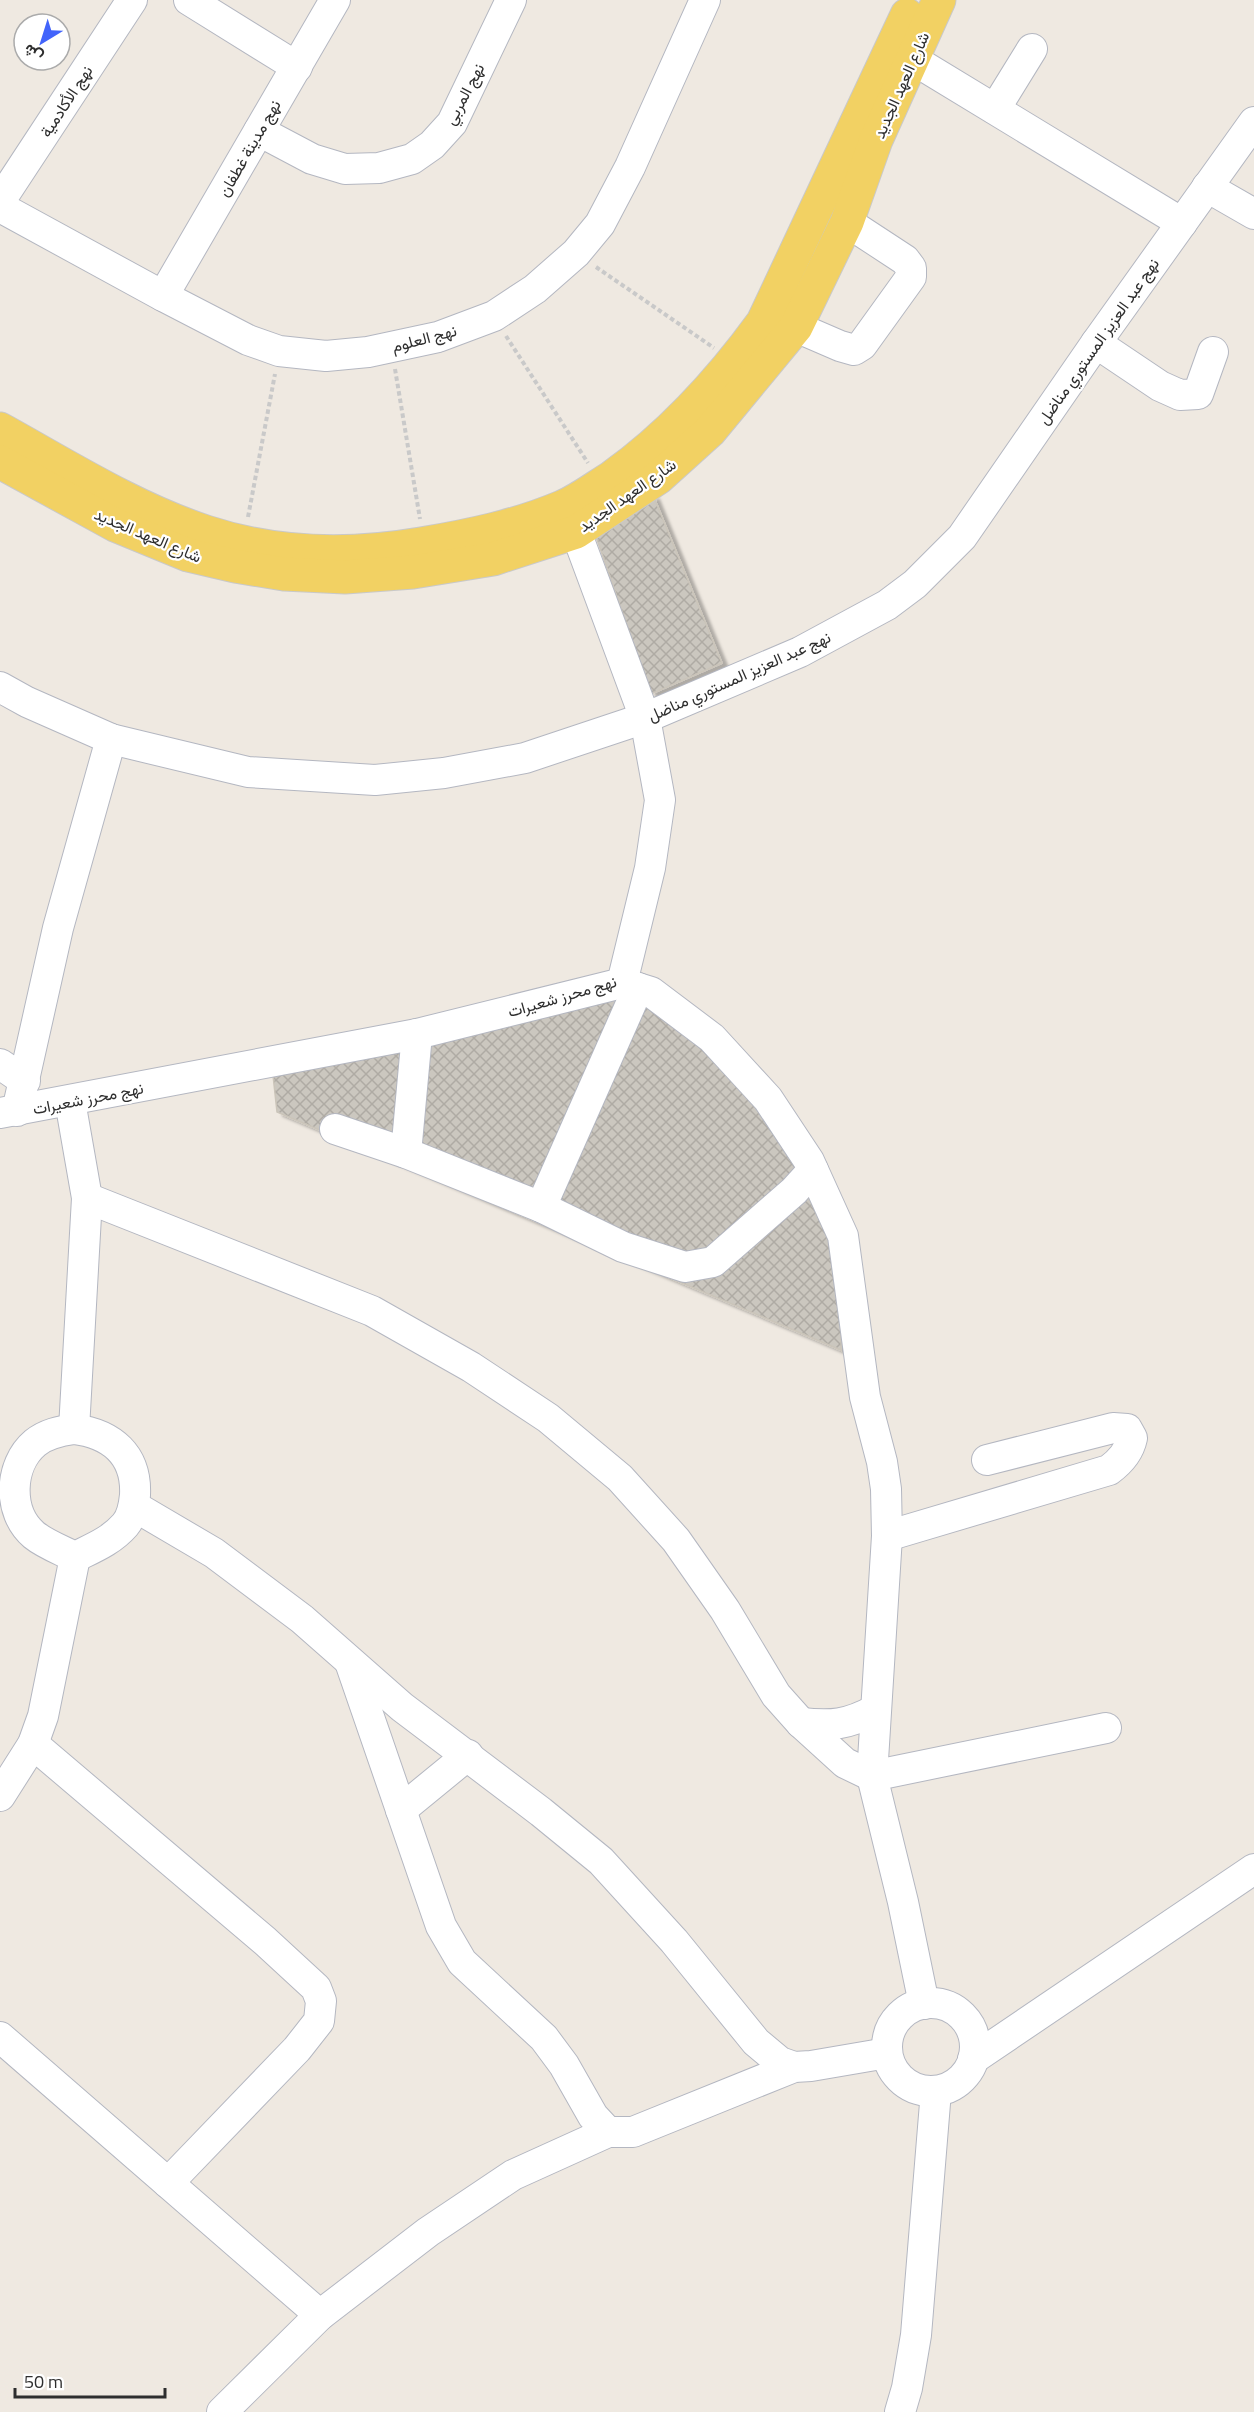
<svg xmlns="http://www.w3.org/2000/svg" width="1254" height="2412" font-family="'Titillium Web',Vazirmatn,sans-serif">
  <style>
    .building { fill: url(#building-cross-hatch); stroke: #cbc5ba; stroke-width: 1.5; filter: url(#shadow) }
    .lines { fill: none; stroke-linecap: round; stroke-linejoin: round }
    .minor-casing { stroke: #b4b7c1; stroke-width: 32 }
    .major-casing { stroke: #c9c9c9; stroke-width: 35 }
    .path { stroke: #c9c9c9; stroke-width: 4; stroke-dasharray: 4.5 3; stroke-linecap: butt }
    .minor { stroke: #fff; stroke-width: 30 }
    .major { stroke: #f2d163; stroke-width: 33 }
    .labels { text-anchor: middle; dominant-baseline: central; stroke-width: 4.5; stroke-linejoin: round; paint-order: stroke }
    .street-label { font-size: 16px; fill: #2e2e2e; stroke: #fff }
  </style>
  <defs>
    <pattern id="building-cross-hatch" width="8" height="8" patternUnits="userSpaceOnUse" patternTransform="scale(1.5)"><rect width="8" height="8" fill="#cbc7bf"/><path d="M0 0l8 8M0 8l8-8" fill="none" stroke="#afaba4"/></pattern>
    <filter id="shadow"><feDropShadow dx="6" dy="4" stdDeviation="1.5" flood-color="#0004"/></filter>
  </defs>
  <rect width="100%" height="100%" fill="#efe9e1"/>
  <g class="building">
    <polygon points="653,495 722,663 651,694 593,528"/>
    <polygon points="611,996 653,1001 707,1043 763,1111 842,1237 841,1350 277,1112 273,1075"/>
  </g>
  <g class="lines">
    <defs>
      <g id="minor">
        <polyline points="189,0 297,67"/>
        <polyline points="912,59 1182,223"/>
        <polyline points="995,109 1032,49"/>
        <polyline points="259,131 312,159 345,169 379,168 412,159 432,145 452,123 511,0"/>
        <polyline points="1207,187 1254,214"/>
        <polyline points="0,201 132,0"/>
        <polyline points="0,207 163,296 248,340 279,351 326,356 368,352 438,337 494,316 535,289 576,253 600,224 630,167 705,0"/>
        <polyline points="163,296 335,0"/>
        <polyline points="796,327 840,346 854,350 862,345 911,277 911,268 905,260 847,222"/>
        <polyline points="1096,343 1160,386 1180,395 1198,394 1213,352"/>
        <polyline points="0,687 27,702 111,739 248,772 375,780 444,773 525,758 645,718 800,652 887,605 915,584 962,537 1096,343 1254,122"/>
        <polyline points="622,983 651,992 712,1038 768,1099 809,1161 843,1236 865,1397 882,1462 886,1489 887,1536 872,1776 903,1902 924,2004"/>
        <polyline points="0,1064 25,1081"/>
        <polyline points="70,1101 87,1198 74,1429"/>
        <polyline points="17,1111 58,928 111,739"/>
        <polyline points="0,1113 417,1034 622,983 650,868 660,800 645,718 576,532 564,510"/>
        <polyline points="335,1129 406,1153 541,1207 623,1247 685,1267 713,1262 794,1191 813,1170"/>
        <polyline points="406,1153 417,1034"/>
        <polyline points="87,1198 372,1311 471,1367 548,1418 620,1478 676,1540 725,1610 776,1695 801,1723 845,1763 872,1776 1106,1728"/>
        <polyline points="541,1207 638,988"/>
        <path d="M74 1429C112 1434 137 1455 135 1495 134 1505 132 1517 125 1525 111 1541 93 1548 75 1557 61 1550 45 1544 34 1535 7 1512 9 1465 35 1443 46 1434 60 1431 74 1429Z"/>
        <polyline points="134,1506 214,1553 302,1619 402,1707 541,1812 601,1861 674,1941 756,2042 780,2062 794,2067"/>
        <path d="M887 1536 1109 1470C1120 1462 1129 1452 1132 1438L1127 1429 1113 1428 987 1460"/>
        <polyline points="350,1662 441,1926 462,1962 544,2038 564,2065 593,2116 608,2132 633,2132 794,2067 811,2066 887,2053"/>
        <path d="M801 1723C832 1726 847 1725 875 1710"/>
        <polyline points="33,1744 265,1941 316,1988 321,2001 319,2021 297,2049 168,2183"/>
        <polyline points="0,1796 33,1744 43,1716 75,1557"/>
        <polyline points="401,1810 468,1755"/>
        <circle cx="931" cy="2047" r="44"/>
        <polyline points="0,2037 320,2315"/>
        <polyline points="973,2059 1254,1869"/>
        <polyline points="222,2412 320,2315 428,2232 513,2175 608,2132"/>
        <polyline points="900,2412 907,2388 916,2335 936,2091"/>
      </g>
      <g id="major">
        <path d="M0 429C67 466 133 508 206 532 276 555 350 556 421 544 469 536 517 526 562 507 579 500 596 487 612 477 672 434 720 381 763 322L907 15"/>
        <polyline points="0,462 115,525 188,555 235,566 284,574 345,577 413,572 493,559 576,532 658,478 710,431 796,327 847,222 876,140 939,0"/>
      </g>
    </defs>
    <use href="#minor" class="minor-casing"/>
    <use href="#major" class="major-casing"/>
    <g class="path">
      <polyline points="596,267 714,348"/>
      <polyline points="506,336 588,463"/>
      <polyline points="395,369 420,519"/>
      <polyline points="248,517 275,374"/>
    </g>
    <use href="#minor" class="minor"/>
    <use href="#major" class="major"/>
  </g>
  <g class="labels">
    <g class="street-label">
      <text transform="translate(901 85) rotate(-66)">شارع العهد الجديد</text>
      <text transform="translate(464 94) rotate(-62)">نهج المربي</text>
      <text transform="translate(66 101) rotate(-57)">نهج الأكادمية</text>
      <text transform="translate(249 148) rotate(-60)">نهج مدينة غطفان</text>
      <text transform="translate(424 338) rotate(-15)">نهج العلوم</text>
      <text transform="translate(1098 341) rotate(-55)">نهج عبد العزيز المستوري مناضل</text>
      <text transform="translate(627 495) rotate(-35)">شارع العهد الجديد</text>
      <text transform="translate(148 535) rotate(23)">شارع العهد الجديد</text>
      <text transform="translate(739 676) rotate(-24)">نهج عبد العزيز المستوري مناضل</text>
      <text transform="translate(562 996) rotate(-16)">نهج محرز شعيرات</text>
      <text transform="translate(88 1098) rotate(-11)">نهج محرز شعيرات</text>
    </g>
  </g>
  <g transform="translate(42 42) rotate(218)"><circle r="28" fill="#ffffff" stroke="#ababab" stroke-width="1.5"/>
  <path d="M0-4.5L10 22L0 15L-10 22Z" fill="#4264fb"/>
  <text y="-9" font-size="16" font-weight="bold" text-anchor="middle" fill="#2e2e2e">ش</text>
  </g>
  <path d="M15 2388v9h150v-9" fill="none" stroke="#2e2e2e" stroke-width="3"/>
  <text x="24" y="2388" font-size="18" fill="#2e2e2e" stroke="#ffffff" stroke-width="4.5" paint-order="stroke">50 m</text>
</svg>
